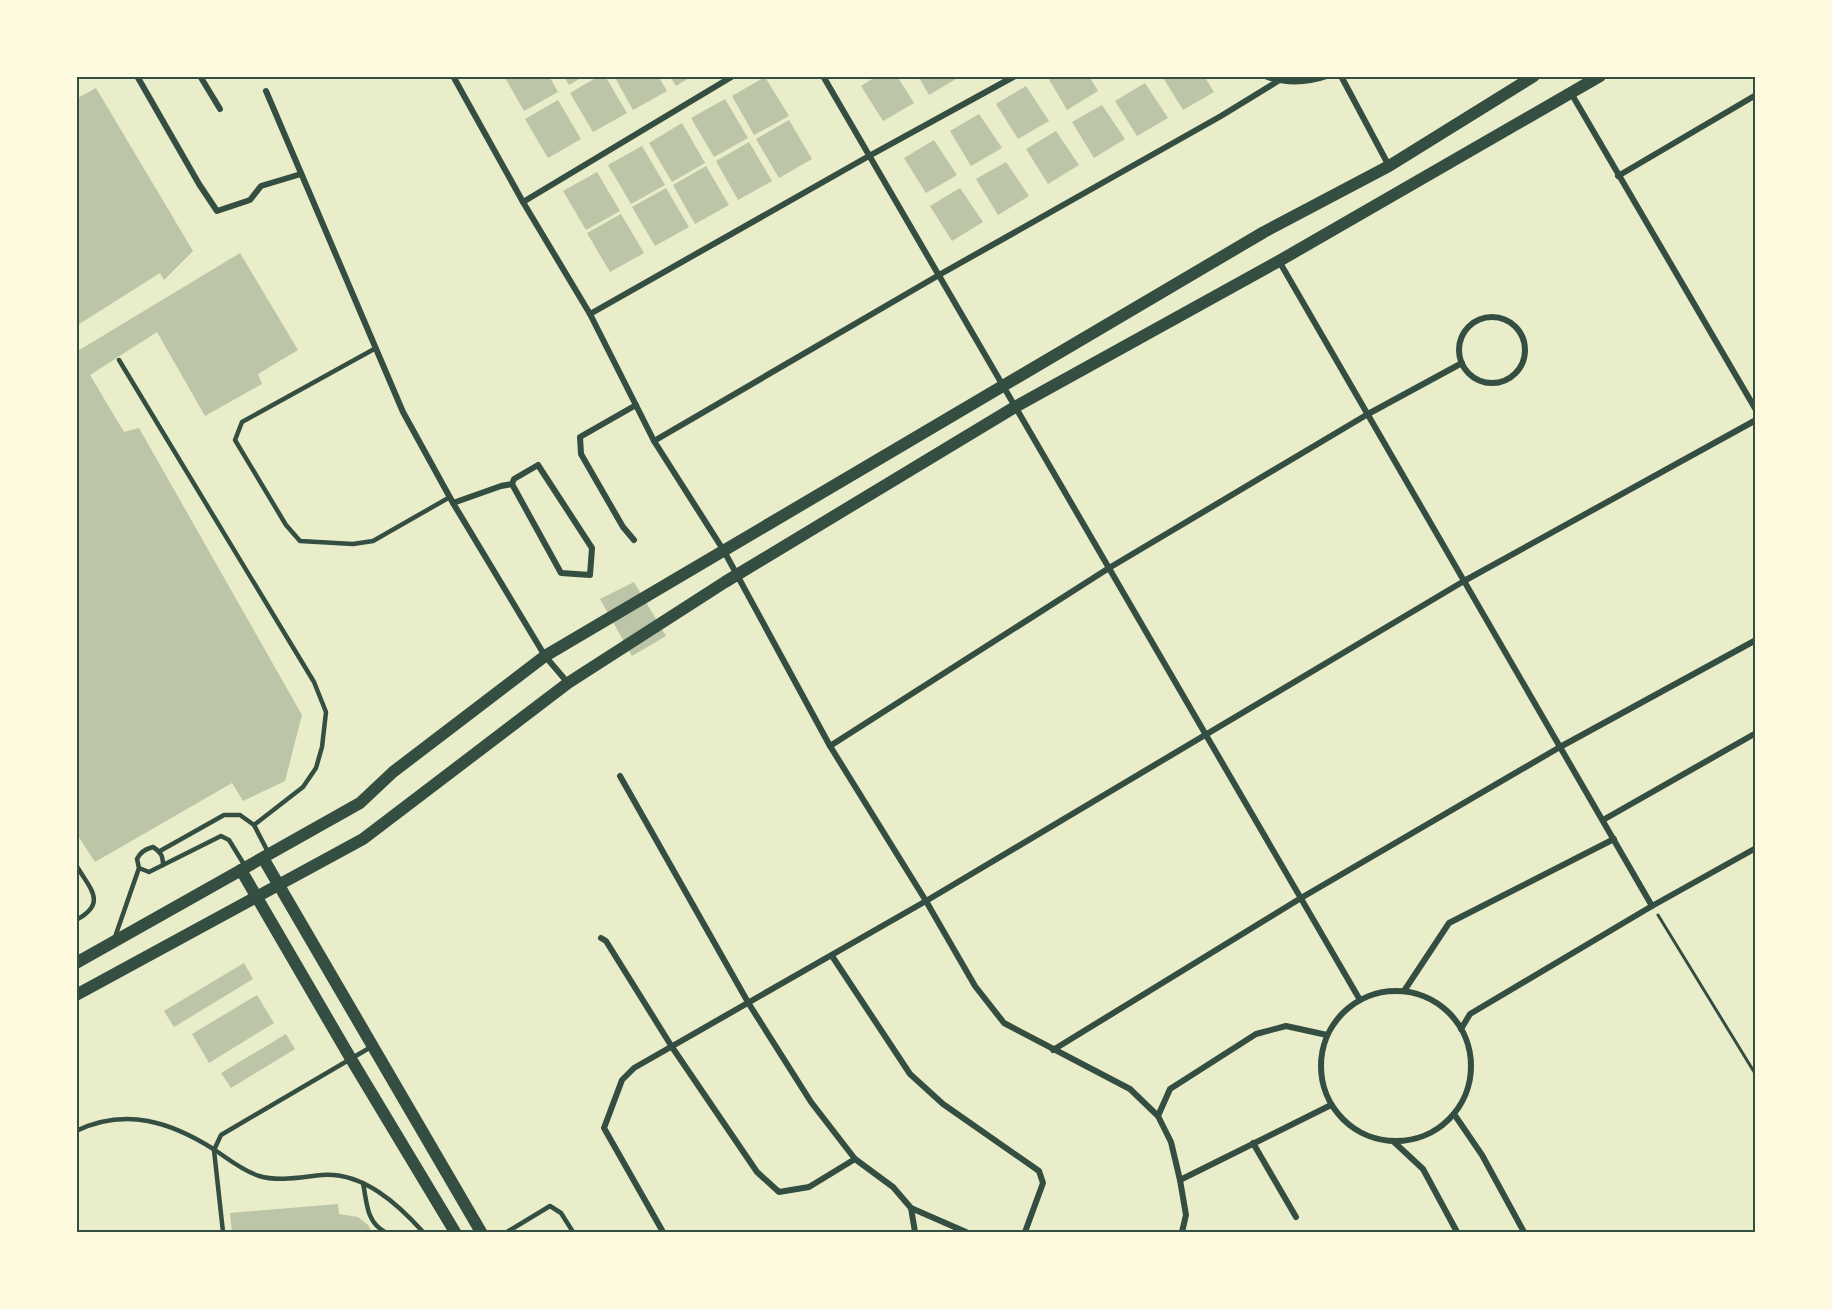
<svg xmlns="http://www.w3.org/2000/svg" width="1832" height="1309" font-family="'Exo 2',sans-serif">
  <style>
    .building { fill: #bcc5a7 }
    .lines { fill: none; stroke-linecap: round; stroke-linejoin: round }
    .path { stroke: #344e41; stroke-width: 3 }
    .service { stroke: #344e41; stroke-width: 4.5 }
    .minor { stroke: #344e41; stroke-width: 6 }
    .secondary { stroke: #344e41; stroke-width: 12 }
    .neatline { fill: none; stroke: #344e41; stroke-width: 2 }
  </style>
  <rect width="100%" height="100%" fill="#e9edc9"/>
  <g class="building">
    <polygon points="504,76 549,76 558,92 524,111"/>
    <polygon points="564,76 584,76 569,85"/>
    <polygon points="599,76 605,76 627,113 593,132 570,93"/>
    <polygon points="614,76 658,76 667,91 633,110"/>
    <polygon points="670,76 692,76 676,86"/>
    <polygon points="877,76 897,76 914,103 883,121 861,86"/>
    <polygon points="918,76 961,76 929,95"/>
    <polygon points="1047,76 1089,76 1098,91 1067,110"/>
    <polygon points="1162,76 1204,76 1214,92 1183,110"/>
    <polygon points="765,77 789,116 754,135 732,96"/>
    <polygon points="1145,83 1168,118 1137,136 1115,101"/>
    <polygon points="1026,86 1049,121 1018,139 996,104"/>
    <polygon points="96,88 193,251 164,280 160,273 76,326 76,99"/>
    <polygon points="725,99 748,138 714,157 691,118"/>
    <polygon points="558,100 581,139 548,158 525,119"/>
    <polygon points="1102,105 1125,139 1094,158 1072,122"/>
    <polygon points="979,114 1002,148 971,166 950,131"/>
    <polygon points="789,120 812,159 779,178 756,139"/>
    <polygon points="682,123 705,163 672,182 649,143"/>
    <polygon points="1056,131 1079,165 1048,184 1026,149"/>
    <polygon points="934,140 957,175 926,193 904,158"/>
    <polygon points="749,142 772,181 738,200 716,161"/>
    <polygon points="642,146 665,185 631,204 608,165"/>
    <polygon points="1006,162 1029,196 998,215 976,179"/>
    <polygon points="706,166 729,205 695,224 673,185"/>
    <polygon points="597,172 620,211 586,230 563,191"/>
    <polygon points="666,188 689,227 655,246 632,207"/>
    <polygon points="960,188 983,222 952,241 930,206"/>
    <polygon points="621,214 644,253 610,272 587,233"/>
    <polygon points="240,253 298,350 258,374 262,384 205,416 157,332 90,375 124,432 139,428 302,715 285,781 243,801 232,783 95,862 76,833 76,352"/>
    <polygon points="634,582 666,636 632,656 600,599"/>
    <polygon points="244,963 253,979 174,1027 164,1011"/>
    <polygon points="257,995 274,1023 209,1063 192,1034"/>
    <polygon points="286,1034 295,1049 231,1088 221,1073"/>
    <polygon points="338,1204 339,1214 358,1217 368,1225 372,1232 232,1232 230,1213"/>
  </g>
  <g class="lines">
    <polyline class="path" points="1658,915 1756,1075"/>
    <g class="service">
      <polyline points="376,348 242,422 235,440 286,525 300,541 353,544 373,541 450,497"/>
      <polyline points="119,360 314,682 326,712 322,747 316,768 303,787 254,825"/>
      <polyline points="160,851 224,815 240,815 254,825 268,852"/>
      <path d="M76 865C90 889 108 903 76 920"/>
      <polyline points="163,865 221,836 229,840 245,866"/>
      <path d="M115 937 139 868 137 859C140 852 145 849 153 847 161 852 163 856 163 865L149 872 139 868"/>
      <path d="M76 1131C126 1107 171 1122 215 1150 228 1159 243 1171 259 1176 279 1182 301 1177 322 1175 363 1172 398 1204 423 1232"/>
      <path d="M363 1183C367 1202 366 1222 385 1232"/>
      <polyline points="223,1232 214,1150 221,1135 371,1047"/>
      <polyline points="507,1232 550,1206 561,1213 573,1232"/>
    </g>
    <g class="minor">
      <polyline points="137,76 199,184 217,211 250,200 261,186 301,174"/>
      <polyline points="200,76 220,109"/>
      <polyline points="453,76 523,202 590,314 654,441 724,551 830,746 926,901 975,986 1004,1023 1130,1089 1158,1116 1171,1142 1180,1180 1186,1215 1182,1232"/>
      <polyline points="823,76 1360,1000"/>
      <path d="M1265 76C1286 84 1306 83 1327 76"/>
      <polyline points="1341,76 1389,166"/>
      <polyline points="266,91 403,412 453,503 545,656 568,683"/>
      <polyline points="1571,93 1756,410"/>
      <polyline points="1618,176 1756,95"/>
      <polyline points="523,202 733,76"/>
      <polyline points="1279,261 1652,906"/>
      <polyline points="590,314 869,156 1015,76"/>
      <circle cx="1492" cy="350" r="33"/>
      <polyline points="654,441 939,275 1221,116 1278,81"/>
      <polyline points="453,503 501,486 512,484 514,479 538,465 592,548 590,575 561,573 512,484"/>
      <polyline points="634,540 623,527 581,454 580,437 636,405"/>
      <polyline points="830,746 1109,568 1368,414 1462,363"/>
      <polyline points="620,776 749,1004 811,1102 855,1159 893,1187 911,1208 966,1232"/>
      <polyline points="1603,820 1756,733"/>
      <polyline points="601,938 606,941 672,1047 757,1172 779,1192 809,1187 855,1159"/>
      <polyline points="832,956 910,1074 943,1104 1039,1171 1043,1183 1025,1232"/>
      <circle cx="1396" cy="1066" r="75"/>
      <polyline points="1404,991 1449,923 1614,839"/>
      <polyline points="1461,1029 1470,1014 1652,906 1756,848"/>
      <polyline points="1053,1050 1301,898 1560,747 1756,640"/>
      <polyline points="1454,1114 1482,1155 1524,1232"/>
      <polyline points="1158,1116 1170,1089 1256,1034 1286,1026 1327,1035"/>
      <polyline points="1394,1142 1423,1169 1457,1232"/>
      <polyline points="1253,1143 1296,1217"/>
      <polyline points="1180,1180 1331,1105"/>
      <polyline points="911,1208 915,1232"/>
      <polyline points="663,1232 604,1128 622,1080 634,1068 926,901 1464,581 1756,420"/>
    </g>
    <g class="secondary">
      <polyline points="263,858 481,1232"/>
      <polyline points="241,870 351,1059 455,1232"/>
      <polyline points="76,963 360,803 393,772 545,656 1264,232 1389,166 1534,76"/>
      <polyline points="76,995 363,839 568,683 725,582 1015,407 1279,261 1600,76"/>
    </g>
  </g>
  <rect width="1832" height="1309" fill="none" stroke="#fefae0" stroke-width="156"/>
  <rect x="78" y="78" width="1676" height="1153" class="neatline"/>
</svg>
